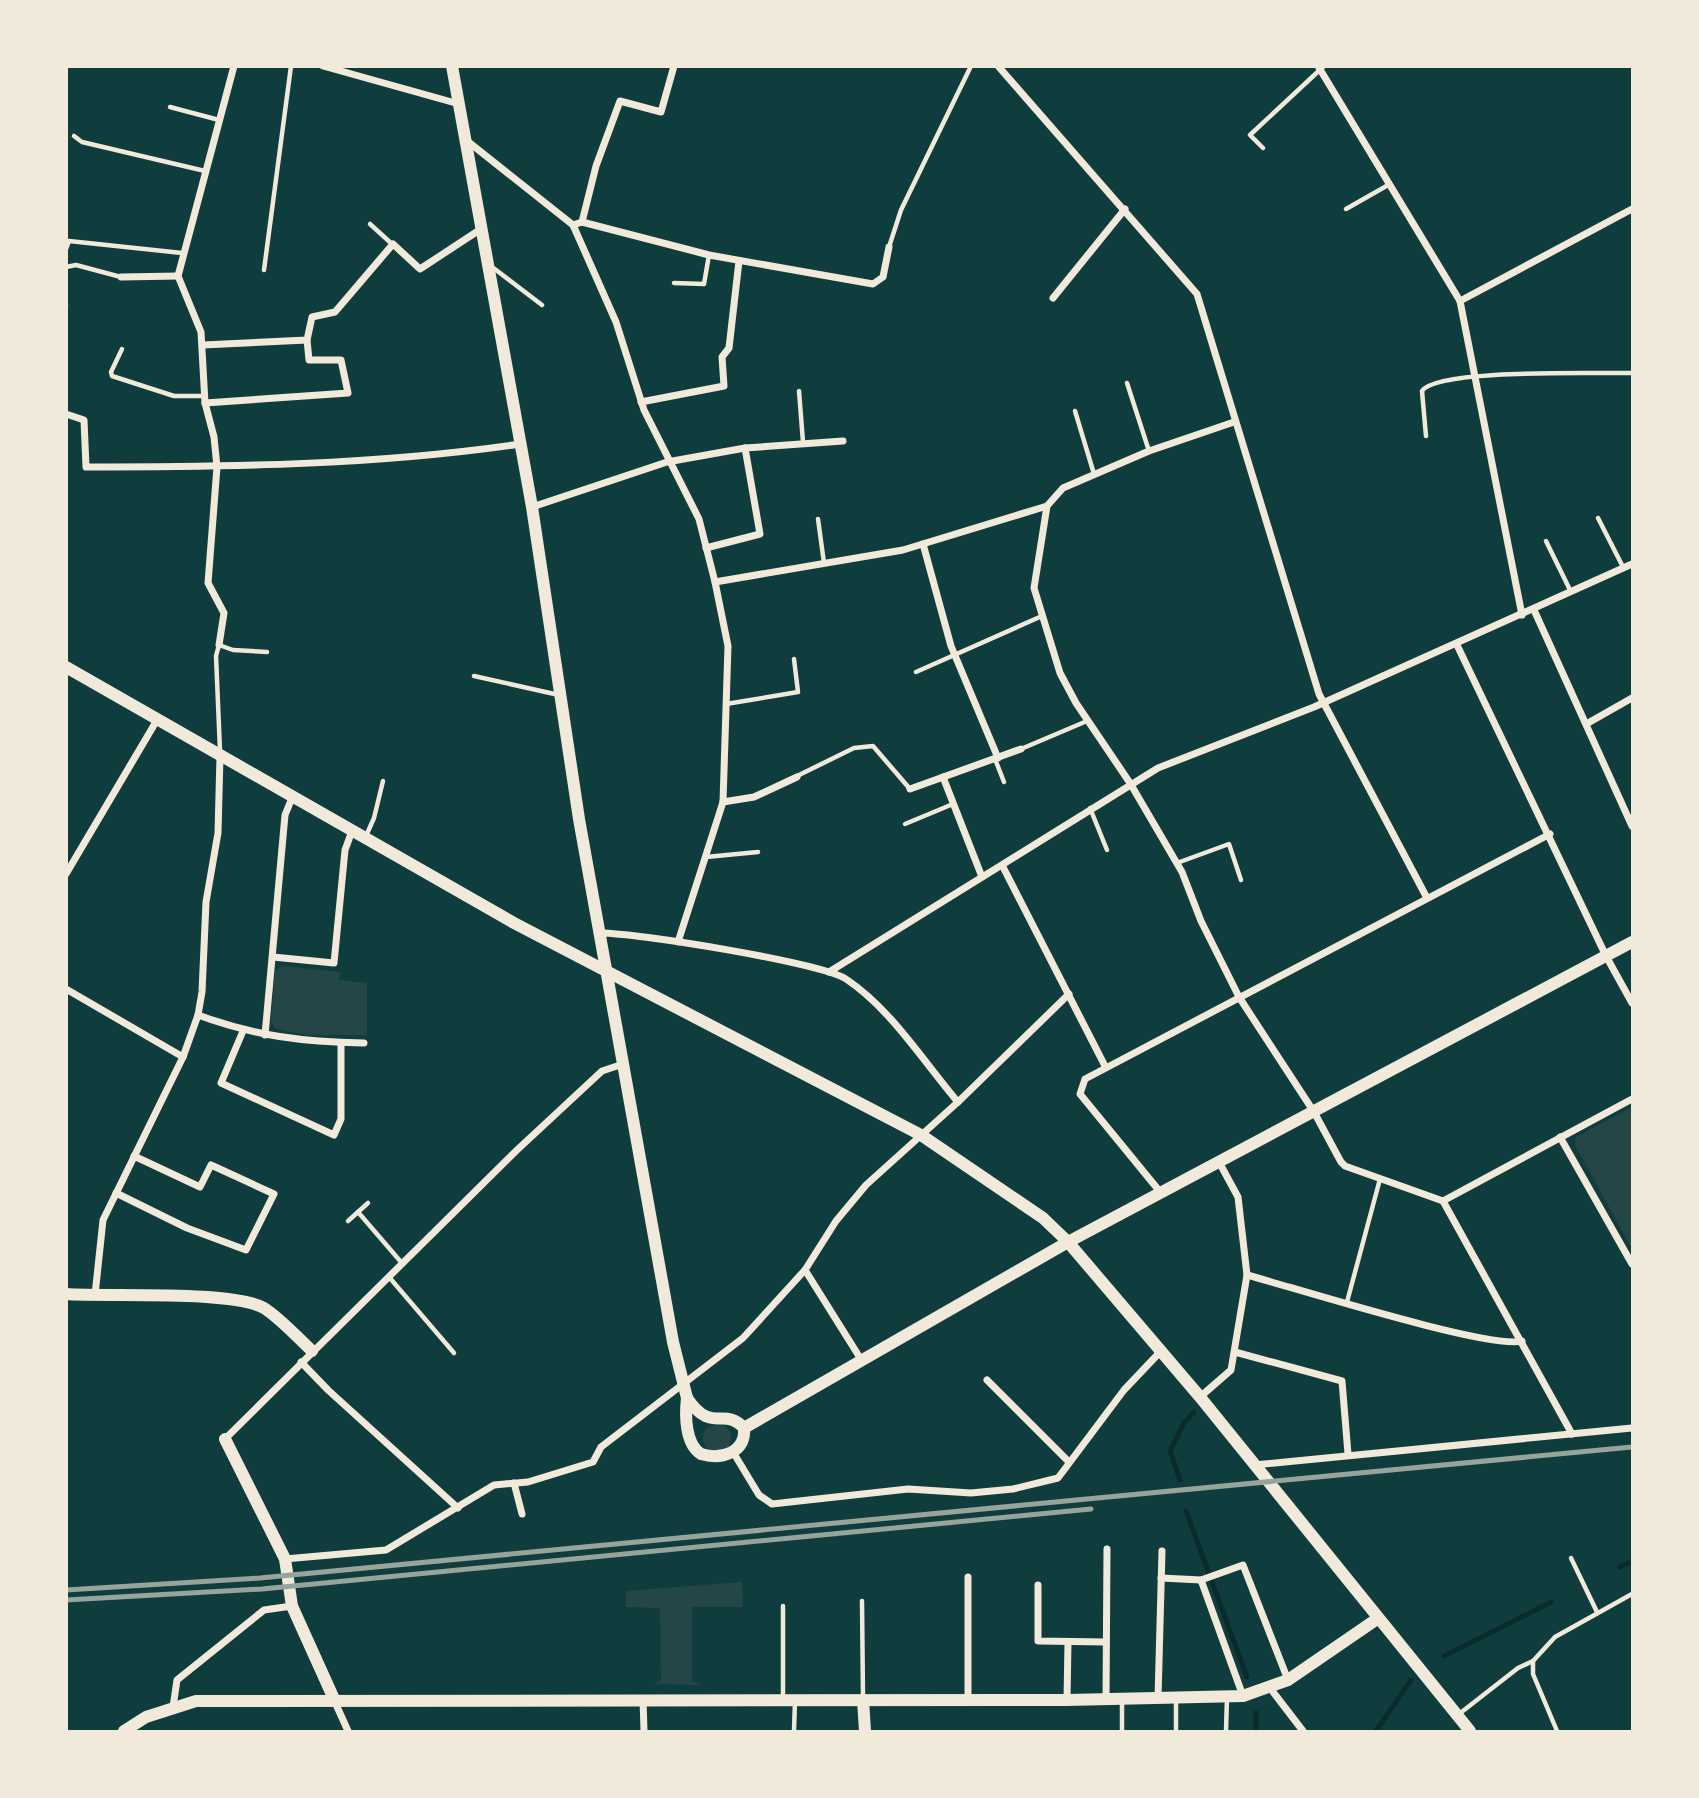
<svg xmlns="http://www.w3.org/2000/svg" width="1699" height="1798" font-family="'Public Sans',sans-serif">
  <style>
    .green { fill: #244646 }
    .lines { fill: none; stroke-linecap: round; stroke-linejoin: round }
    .stream { stroke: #0a2a2b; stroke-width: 5 }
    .service { stroke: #f1e9da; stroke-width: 4.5 }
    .minor { stroke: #f1e9da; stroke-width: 7 }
    .tertiary { stroke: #f1e9da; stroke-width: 12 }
    .secondary { stroke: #f1e9da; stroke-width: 12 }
    .rail { stroke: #97a49c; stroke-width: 5 }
  </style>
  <rect width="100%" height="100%" fill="#0f3d3e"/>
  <g class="green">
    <polygon points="283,966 340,972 339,980 367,983 367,1035 309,1035 276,1029 271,1023 275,971"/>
    <polygon points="1632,1107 1632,1249 1575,1145 1576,1137"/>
    <circle cx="717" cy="1438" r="14"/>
    <polygon points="742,1582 743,1607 692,1607 692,1681 701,1685 654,1684 661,1680 660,1608 626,1607 626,1591"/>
  </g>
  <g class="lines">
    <g class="stream">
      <polyline points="1180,1480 1170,1451 1184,1423 1194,1412"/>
      <polyline points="1186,1511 1247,1677"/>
      <polyline points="1620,1567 1632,1561"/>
      <polyline points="1444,1656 1551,1602"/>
      <polyline points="1256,1731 1256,1713"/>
      <polyline points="1376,1731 1411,1680"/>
    </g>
    <g class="service">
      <polyline points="170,107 219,120"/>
      <polyline points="74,136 82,142 205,171"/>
      <polyline points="1263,148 1250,135 1324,66"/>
      <polyline points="1346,209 1390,184"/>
      <polyline points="370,224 392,244"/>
      <polyline points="889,247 901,210 971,66"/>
      <polyline points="66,249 69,241 182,253"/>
      <polyline points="66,267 76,265 121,277"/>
      <polyline points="492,267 542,305"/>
      <polyline points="264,270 291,66"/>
      <polyline points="674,283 704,284 709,255"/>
      <polyline points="66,305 66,306"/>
      <polyline points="122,349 111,372 112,376 174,396 204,396"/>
      <polyline points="1127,383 1149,451"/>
      <polyline points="799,391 803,442"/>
      <polyline points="1075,411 1094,474"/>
      <path d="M1426 436 1422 391C1436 368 1600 374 1632 373"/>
      <polyline points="1598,518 1623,567"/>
      <polyline points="818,519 824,563"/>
      <polyline points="1546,541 1571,592"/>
      <polyline points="916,672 1042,616"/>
      <polyline points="474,676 559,695"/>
      <polyline points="726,704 798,692 794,659"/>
      <polyline points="1021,749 1087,721"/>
      <polyline points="220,751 216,656 219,645 233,650 267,652"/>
      <polyline points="995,759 1004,782"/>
      <polyline points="797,776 854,748 873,746 910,789"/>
      <polyline points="1090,808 1107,850"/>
      <polyline points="905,824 953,804"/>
      <polyline points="366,836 374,818 383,781"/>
      <polyline points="706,857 758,852"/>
      <polyline points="1177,863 1229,844 1241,880"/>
      <polyline points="358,1212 401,1262"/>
      <polyline points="348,1221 368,1203"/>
      <polyline points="389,1277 454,1353"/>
      <polyline points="1347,1302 1380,1179"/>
      <polyline points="1571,1558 1597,1612"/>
      <polyline points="862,1601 863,1698"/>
      <polyline points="783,1606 783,1700"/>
      <polyline points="1533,1661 1533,1674 1557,1731"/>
      <polyline points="1459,1714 1518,1668 1533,1661 1555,1637 1632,1594"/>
      <polyline points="794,1731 795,1700"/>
      <polyline points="1122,1731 1122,1701"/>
      <polyline points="1176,1731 1176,1698"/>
      <polyline points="1226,1731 1227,1697"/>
    </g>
    <g class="minor">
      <polyline points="323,66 459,104"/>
      <polyline points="998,66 1197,294 1319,694 1427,898"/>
      <polyline points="1318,66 1460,301 1522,615"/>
      <polyline points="466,140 573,225 616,322 644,410 699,519 715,582 728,646 723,802 678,942"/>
      <polyline points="582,222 596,166 620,101 661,112 674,66"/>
      <polyline points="573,225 582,222 709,255 873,284 883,277 889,247"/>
      <polyline points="121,277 178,276"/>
      <polyline points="1053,298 1125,209"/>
      <polyline points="1460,301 1632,209"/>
      <polyline points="203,345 307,340 312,317 335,312 393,244 420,269 481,229"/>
      <polyline points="641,402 724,386 722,357 729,348 739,261"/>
      <polyline points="205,403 348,393 341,360 309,360 307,340"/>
      <path d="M66 414 84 420 86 467C231 467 376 465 520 444"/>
      <polyline points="1234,422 1149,451 1063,488 1047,506 1034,588 1060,673 1076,703 1130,783 1182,872 1201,921 1239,997 1314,1112 1341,1162 1345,1166 1443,1201 1572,1434"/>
      <polyline points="532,507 667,462 745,448 843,441"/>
      <polyline points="923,544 951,646 998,758"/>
      <polyline points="706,548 760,534 745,448"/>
      <polyline points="715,582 903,550 1047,506"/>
      <polyline points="1534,610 1632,826"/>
      <polyline points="219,645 224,613 208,583 217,467 214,437 205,403 201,332 178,276 234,66"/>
      <polyline points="1457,645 1606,956 1632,1003"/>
      <polyline points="1588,723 1632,698"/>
      <polyline points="943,777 982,877"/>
      <polyline points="910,789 1021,749"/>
      <polyline points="723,802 754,797 797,777"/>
      <polyline points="1002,865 1105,1066"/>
      <polyline points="66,874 157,720"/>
      <path d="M599 933C632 932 823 963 846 979 891 1009 923 1061 958 1102"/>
      <polyline points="273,957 334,963 345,850 352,831"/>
      <polyline points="829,972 1158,768 1314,707 1632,564"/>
      <polyline points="66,989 183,1057"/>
      <path d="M198 1015C255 1036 303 1042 364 1043"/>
      <polyline points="243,1031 221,1083 334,1135 341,1119 341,1043"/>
      <polyline points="265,1035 285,815 292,798"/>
      <polyline points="1560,1137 1632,1264"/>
      <polyline points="116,1193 187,1228 246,1250 274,1194 211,1165 200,1187 134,1156"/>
      <polyline points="1161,1193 1080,1094 1085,1079 1550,834"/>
      <polyline points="1443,1201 1632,1099"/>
      <polyline points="805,1270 862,1361"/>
      <path d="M1247 1275C1292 1287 1491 1350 1522 1341"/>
      <polyline points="95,1295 103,1220 183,1057 198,1015 202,992 206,902 218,833 220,756"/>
      <polyline points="1235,1352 1342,1381 1348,1454"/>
      <polyline points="301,1362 328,1390 458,1508"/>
      <polyline points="987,1380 1069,1462"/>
      <polyline points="1200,1397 1231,1370 1247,1275 1238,1197 1219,1162"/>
      <polyline points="225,1439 517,1150 602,1071 623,1064"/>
      <polyline points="733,1452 759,1495 772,1504 908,1489 971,1493 1013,1489 1058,1478 1124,1390 1161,1351"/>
      <polyline points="1254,1465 1632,1428"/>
      <polyline points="514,1483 522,1514"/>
      <polyline points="285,1559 386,1550 494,1485 528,1482 593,1462 601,1447 743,1338 805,1270 836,1221 866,1185 958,1102 1069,994"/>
      <polyline points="1161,1578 1201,1580 1243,1565 1288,1680"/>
      <polyline points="1201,1580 1243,1696"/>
      <polyline points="1038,1585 1038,1641 1106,1642"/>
      <polyline points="1270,1688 1303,1731"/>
      <polyline points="1158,1698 1162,1551"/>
      <polyline points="643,1699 644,1731"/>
      <polyline points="968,1699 968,1577"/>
      <polyline points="334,1700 348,1731"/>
      <polyline points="1067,1700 1068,1642"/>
      <polyline points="1106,1700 1107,1549"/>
      <polyline points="173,1707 177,1680 264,1610 292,1606"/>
    </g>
    <g class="tertiary">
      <path d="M66 1294C109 1297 232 1290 264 1308 281 1319 297 1337 312 1351"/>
      <path d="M687 1398C685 1415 685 1444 701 1454 721 1460 746 1453 744 1428"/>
      <path d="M687 1398C712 1435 724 1406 744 1428"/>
      <polyline points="744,1428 1068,1242 1632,942"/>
      <polyline points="225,1439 285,1559 292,1606 334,1699"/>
      <polyline points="863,1700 865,1731"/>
      <polyline points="124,1731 146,1717 196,1701 1067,1700 1243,1696 1288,1680 1377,1619"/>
    </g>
    <g class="secondary">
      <polyline points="452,66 532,507 579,819 673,1342 687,1398"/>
      <polyline points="66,667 514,923 921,1135 1043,1218 1068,1242 1200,1397 1470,1731"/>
    </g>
    <g class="rail">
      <polyline points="66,1590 260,1578 1632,1447"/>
      <polyline points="66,1600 262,1589 1091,1509"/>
    </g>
  </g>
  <rect width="1699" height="1798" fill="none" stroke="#f1e9da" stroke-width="136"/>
</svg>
